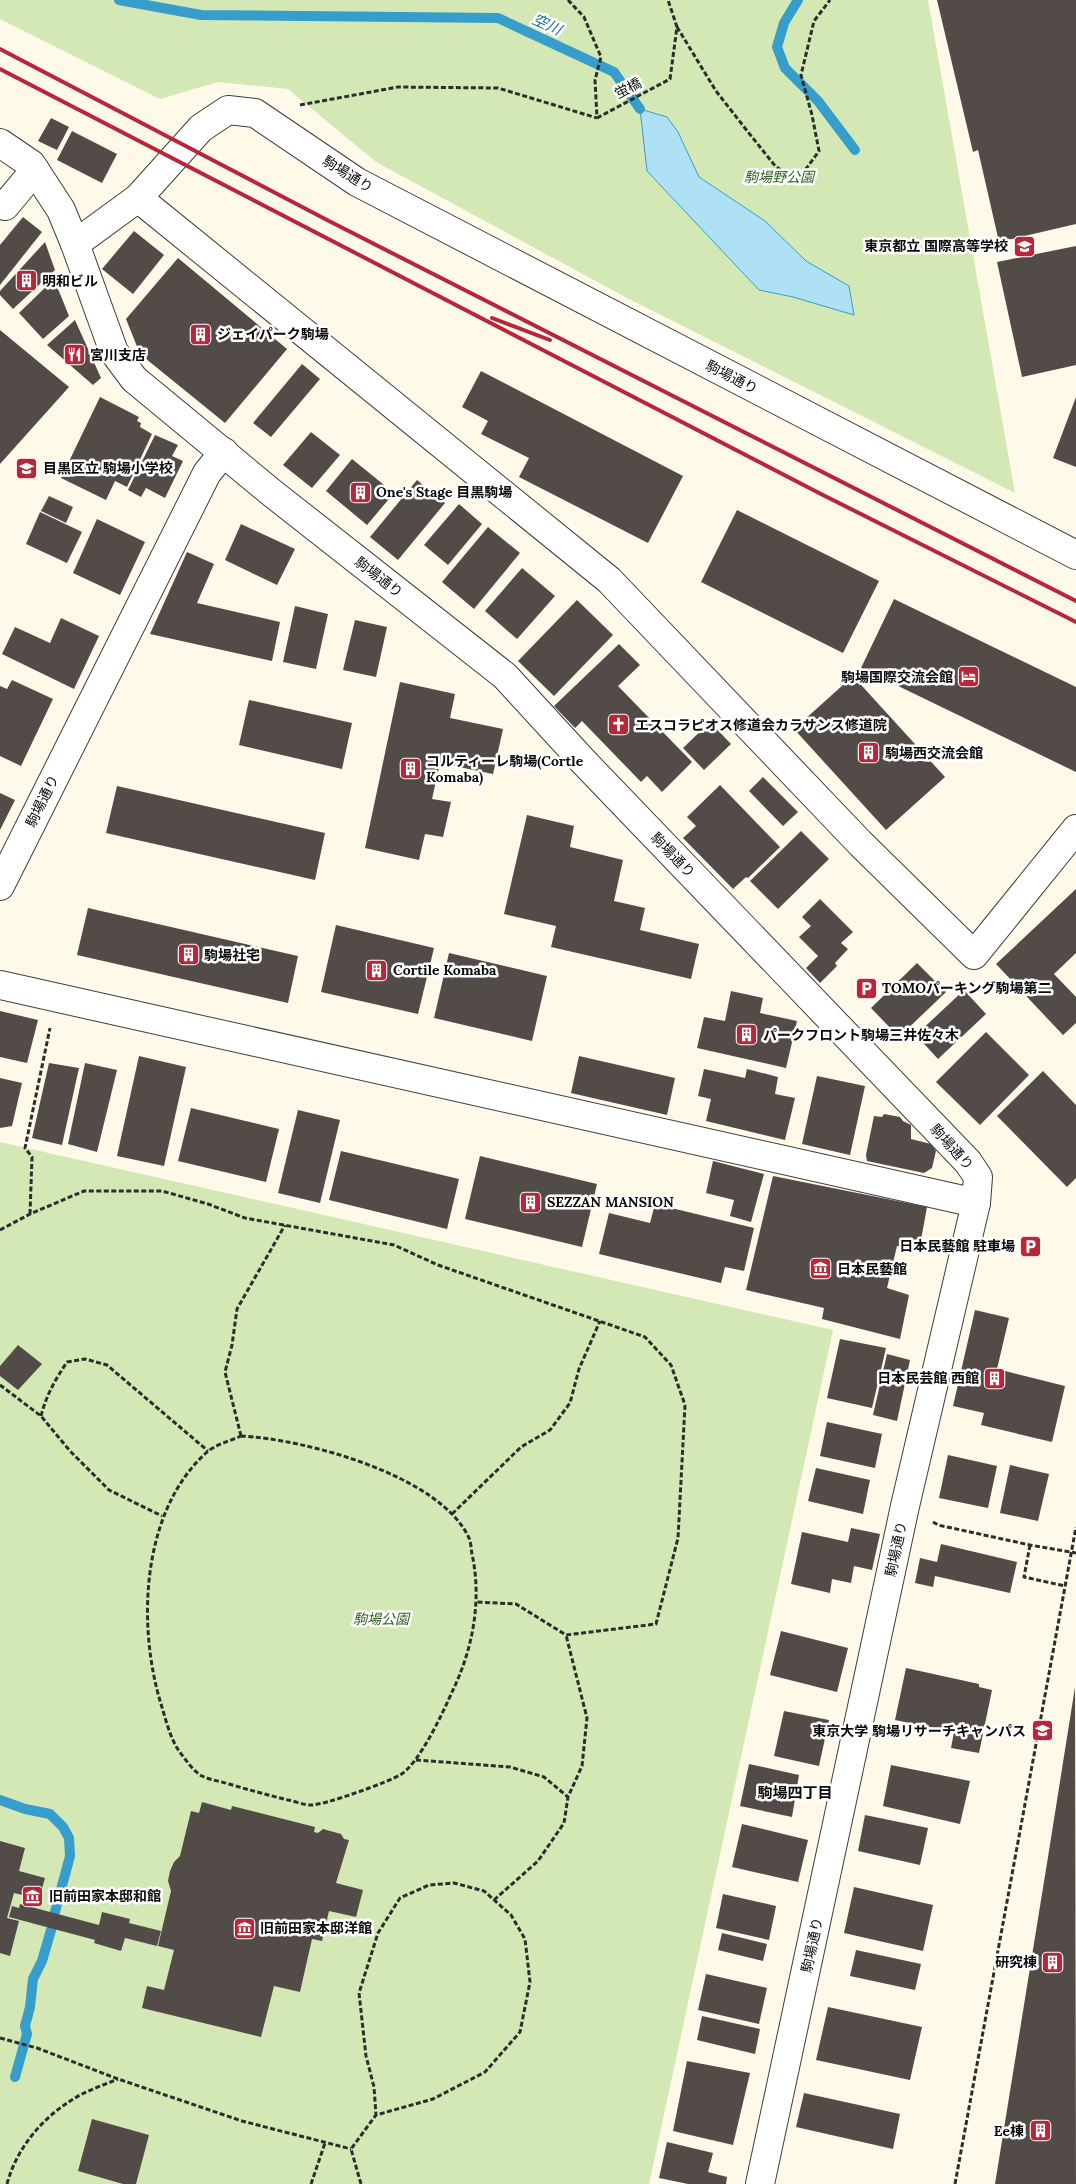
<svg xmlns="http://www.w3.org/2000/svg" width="1076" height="2184" font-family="Lora,'Noto Sans JP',serif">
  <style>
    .green { fill: #d3e8b4 }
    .water { fill: #afe1f5; stroke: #379dcb }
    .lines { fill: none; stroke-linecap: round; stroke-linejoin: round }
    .stream { stroke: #379dcb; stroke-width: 10 }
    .building { fill: #534b48 }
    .minor-casing { stroke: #3e3e3e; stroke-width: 30 }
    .path { stroke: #2d2d2d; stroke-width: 3; stroke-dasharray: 5 2.5; stroke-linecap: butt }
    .minor { stroke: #fff; stroke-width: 28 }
    .rail { stroke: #b82639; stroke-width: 4 }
    .labels { text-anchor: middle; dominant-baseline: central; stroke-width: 5; stroke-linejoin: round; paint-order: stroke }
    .street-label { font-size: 14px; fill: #0b0b0b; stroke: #fff }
    .park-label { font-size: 14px; font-style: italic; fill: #31611d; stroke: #fff }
    .poi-label { font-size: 14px; font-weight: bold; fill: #0b0b0b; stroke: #fff; text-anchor: start }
    .water-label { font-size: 15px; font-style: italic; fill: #176c9a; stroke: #fff }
    .neighbourhood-label { font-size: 15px; font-weight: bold; fill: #0b0b0b; stroke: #fff }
  </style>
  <rect width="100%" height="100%" fill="#fff9e9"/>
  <g class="green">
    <polygon points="0,0 928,0 1015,493 627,298 376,162 288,89 218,82 160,99 0,19"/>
    <polygon points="0,1142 833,1330 649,2184 0,2184"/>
  </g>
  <polygon class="water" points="640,109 667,117 678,132 699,177 765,221 806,261 849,286 854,315 793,297 759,290 647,171"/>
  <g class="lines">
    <g class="stream">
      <polyline points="119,0 201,15 498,18 614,72 640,109"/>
      <polyline points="798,0 784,23 777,47 785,68 818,101 855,150"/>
      <polyline points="0,1800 25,1809 50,1814 63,1827 69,1838 70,1856 55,1912"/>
      <polyline points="15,2077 27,2034 25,2026 30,2007 33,1979 42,1961 51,1930"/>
    </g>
  </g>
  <g class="building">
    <polygon points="937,0 1076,0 1076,224 999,242 978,150 973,152"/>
    <polygon points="51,118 69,127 57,150 38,141"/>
    <polygon points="72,131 117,154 102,183 57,160"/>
    <polygon points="23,217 42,232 0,285 0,245"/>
    <polygon points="134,231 164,255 133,294 102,269"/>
    <polygon points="45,242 55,270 13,309 0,295 0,291"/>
    <polygon points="1076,246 1076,365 1022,377 997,262"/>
    <polygon points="178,258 287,349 225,423 140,354 126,319"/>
    <polygon points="54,279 69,316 43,339 19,313"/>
    <polygon points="75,320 101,378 93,385 47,345"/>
    <polygon points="0,330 69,387 0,464"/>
    <polygon points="302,364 320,379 271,437 253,423"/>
    <polygon points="481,371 683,476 648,543 519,477 529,458 481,434 488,421 462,407"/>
    <polygon points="100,397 139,417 137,421 141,423 140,427 152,434 127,487 115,481 106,500 61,478"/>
    <polygon points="1076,397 1076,467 1053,458"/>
    <polygon points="311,432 340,455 312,488 283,465"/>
    <polygon points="155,435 178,445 172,456 183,461 165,498 146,488 141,497 128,490"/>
    <polygon points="352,459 394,493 367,525 326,491"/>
    <polygon points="417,480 445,503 398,560 370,537"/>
    <polygon points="49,496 73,507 66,523 41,511"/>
    <polygon points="459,504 482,524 448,565 424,545"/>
    <polygon points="737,510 879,581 843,653 701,582"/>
    <polygon points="40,512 82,532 67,563 26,544"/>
    <polygon points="97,519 145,542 120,595 73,573"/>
    <polygon points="241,524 295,549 277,585 225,560"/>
    <polygon points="488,527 520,553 474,609 442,582"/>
    <polygon points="187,552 214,564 197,603 280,622 272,661 150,634"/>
    <polygon points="522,568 555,596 517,639 485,611"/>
    <polygon points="894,599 1076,687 1076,772 861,668"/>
    <polygon points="577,600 613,635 554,696 518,661"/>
    <polygon points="295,606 328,614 316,669 283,662"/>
    <polygon points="61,618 99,636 74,689 2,654 15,627 50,643"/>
    <polygon points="355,620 387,627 376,677 343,670"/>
    <polygon points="619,644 640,665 618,686 692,762 662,792 647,776 641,782 582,721 575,728 554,706"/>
    <polygon points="853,676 945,777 886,830 794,729"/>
    <polygon points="12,680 53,699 21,766 0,756 0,686 7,689"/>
    <polygon points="400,682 455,694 450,718 503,729 493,774 440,763 432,799 451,802 443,837 425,834 419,860 365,848"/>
    <polygon points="249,700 352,723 342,769 239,745"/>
    <polygon points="710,722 731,744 704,770 683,748"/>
    <polygon points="763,777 798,812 783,826 749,791"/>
    <polygon points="720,785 780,847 748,878 746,877 733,889 683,838 696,826 687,817"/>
    <polygon points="117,786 325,833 315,880 106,833"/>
    <polygon points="0,793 15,800 0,830"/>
    <polygon points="527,815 574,826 570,847 623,860 614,901 645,908 640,930 699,944 691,979 551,947 556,926 504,914"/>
    <polygon points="801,831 829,859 778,909 750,881"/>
    <polygon points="1076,889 1076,953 1054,974 1076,997 1076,1023 1063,1035 996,964"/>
    <polygon points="820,899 853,932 841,943 848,949 835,963 837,966 820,983 806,968 818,956 799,937 811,926 802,917"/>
    <polygon points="88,908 298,956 288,1003 77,955"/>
    <polygon points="336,925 434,948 418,1014 321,992"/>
    <polygon points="449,953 547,976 532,1041 434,1018"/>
    <polygon points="917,963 946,992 899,1037 871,1008"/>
    <polygon points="964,990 986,1014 938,1059 916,1035"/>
    <polygon points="731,991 763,998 760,1013 797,1021 786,1068 697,1048 704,1017 725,1021"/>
    <polygon points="0,1011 38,1020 27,1063 0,1057"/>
    <polygon points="986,1032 1029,1075 980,1125 936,1082"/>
    <polygon points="139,1056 186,1067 164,1166 117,1156"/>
    <polygon points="579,1056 675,1078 667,1115 571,1093"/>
    <polygon points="49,1063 79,1068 62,1145 32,1138"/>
    <polygon points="85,1063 117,1070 97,1152 68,1144"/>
    <polygon points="704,1069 745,1078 747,1069 778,1077 775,1094 795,1098 785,1140 706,1121 711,1099 698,1096"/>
    <polygon points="1043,1071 1076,1105 1076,1178 1067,1187 997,1116"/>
    <polygon points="817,1076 865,1086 850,1155 802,1144"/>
    <polygon points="0,1078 22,1083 12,1126 0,1128"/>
    <polygon points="191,1108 279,1129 266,1182 178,1161"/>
    <polygon points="298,1110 340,1120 320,1203 278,1193"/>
    <polygon points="884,1114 900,1117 903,1121 911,1125 911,1139 931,1144 936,1151 932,1168 924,1173 867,1161 866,1155 874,1116 882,1117"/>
    <polygon points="341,1151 459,1179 447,1229 329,1200"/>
    <polygon points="480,1156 597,1184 582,1247 465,1219"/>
    <polygon points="713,1161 764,1174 751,1222 730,1216 734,1200 706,1193"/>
    <polygon points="773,1176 927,1207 919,1251 897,1246 887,1288 909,1295 900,1339 822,1319 824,1308 746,1290"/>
    <polygon points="655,1204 754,1228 744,1271 725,1267 721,1283 599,1254 609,1213 650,1223"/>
    <polygon points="975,1310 1009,1318 997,1369 1065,1386 1052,1442 981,1425 984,1413 953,1406"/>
    <polygon points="840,1339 886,1348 872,1408 827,1398"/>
    <polygon points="18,1345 42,1364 18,1390 0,1376 0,1366"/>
    <polygon points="887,1354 910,1360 897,1421 873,1415"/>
    <polygon points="827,1422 882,1434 875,1468 820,1456"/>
    <polygon points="948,1455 997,1466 988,1508 939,1498"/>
    <polygon points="1010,1465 1049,1474 1038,1521 1000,1513"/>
    <polygon points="816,1468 870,1480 863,1514 808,1501"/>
    <polygon points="851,1528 880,1534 872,1570 854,1566 851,1583 832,1579 830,1593 791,1584 802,1532 848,1542"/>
    <polygon points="941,1544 1017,1562 1010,1593 935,1576 933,1587 915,1583 920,1558 937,1562"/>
    <polygon points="781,1631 848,1648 837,1692 770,1675"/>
    <polygon points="906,1668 979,1684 979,1687 992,1690 979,1753 951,1748 954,1732 895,1720"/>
    <polygon points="1075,1687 1076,2184 995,2184 1048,1857"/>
    <polygon points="784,1711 829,1720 819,1766 774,1756"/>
    <polygon points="749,1764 799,1775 792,1817 740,1806"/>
    <polygon points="891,1765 970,1781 960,1824 883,1806"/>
    <polygon points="202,1802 231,1810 232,1806 315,1827 314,1832 318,1833 323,1829 341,1834 344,1839 349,1840 336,1883 363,1890 356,1917 329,1911 322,1941 312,1939 300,1992 274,1986 261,2037 142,2008 147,1986 164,1990 174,1950 158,1946 171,1891 168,1881 170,1871 174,1862 180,1856 191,1811 199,1813"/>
    <polygon points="865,1815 928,1828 920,1865 858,1851"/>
    <polygon points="742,1824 808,1840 798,1882 732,1867"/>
    <polygon points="0,1841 25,1848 19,1871 45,1878 39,1899 14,1893 7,1918 19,1921 10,1956 0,1953"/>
    <polygon points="854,1887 933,1905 923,1951 844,1933"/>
    <polygon points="723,1894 776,1906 769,1940 716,1928"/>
    <polygon points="20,1904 99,1925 102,1912 130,1919 129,1923 161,1931 157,1946 125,1938 121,1951 94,1943 95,1940 9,1917 12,1906 19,1908"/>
    <polygon points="722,1933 767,1944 763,1961 718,1950"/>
    <polygon points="856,1950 921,1964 915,1990 850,1976"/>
    <polygon points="706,1974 767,1988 759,2024 698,2010"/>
    <polygon points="828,2007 922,2027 910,2080 816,2060"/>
    <polygon points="702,2016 760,2029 755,2054 697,2040"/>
    <polygon points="687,2061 750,2073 733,2145 673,2131"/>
    <polygon points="804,2093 900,2114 893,2149 796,2127"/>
    <polygon points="92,2119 149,2135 136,2184 123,2184 78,2171"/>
    <polygon points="667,2142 713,2153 708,2172 727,2177 726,2184 688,2184 659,2178"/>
  </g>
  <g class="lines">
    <defs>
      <g id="minor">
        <polyline points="0,143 31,164 61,210 75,244 114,352 134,379 272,493 505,676 582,760 968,1162 978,1177 976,1203 905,1506 760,2184"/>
        <polyline points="138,198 609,580 860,843 974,955 1076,829"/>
        <polyline points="5,206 35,170"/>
        <polyline points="75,244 138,198 201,128 228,110 255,113 357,182 1076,555"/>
        <polyline points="0,886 207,473 224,452"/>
        <polyline points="0,985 976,1203"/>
      </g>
    </defs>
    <use href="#minor" class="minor-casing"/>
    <g class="path">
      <polyline points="568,0 584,17 601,57 595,80 597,118"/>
      <polyline points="677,27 716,91 748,132 776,167 798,180 819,151 812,115 801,75 814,21 830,0"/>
      <polyline points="300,105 398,87 498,88 597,118"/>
      <polyline points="597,118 670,79 677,27 668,0"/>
      <polyline points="30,1214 32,1157 25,1148 50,1028"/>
      <polyline points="0,1230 30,1214 84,1191 162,1191 208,1204 245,1218 394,1245 438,1265 645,1337 671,1365 685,1405 678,1538 656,1624 566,1635 516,1604 477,1602"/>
      <polyline points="0,1385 41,1416 70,1451 109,1490 162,1516"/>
      <path d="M41 1416C46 1396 55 1380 67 1362L85 1359 107 1365 208 1451"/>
      <path d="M241 1436C304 1439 440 1475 469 1538 471 1542 471 1549 472 1554 482 1600 473 1648 453 1690 443 1712 420 1763 400 1775 388 1782 323 1806 310 1805 303 1805 295 1801 288 1800 268 1795 249 1790 229 1784 220 1781 210 1780 202 1776 194 1772 185 1759 179 1751 170 1738 166 1720 161 1704 137 1626 141 1512 206 1453 214 1445 230 1441 241 1436Z"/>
      <polyline points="241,1436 225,1372 232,1345 237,1309 285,1225"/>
      <polyline points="452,1514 521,1447 550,1430 570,1403 579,1369 600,1321"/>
      <polyline points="933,1522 938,1525 1030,1545 1076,1553"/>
      <polyline points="1030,1545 1024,1577 1065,1586"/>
      <polyline points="416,1760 510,1767 544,1777 568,1797"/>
      <polyline points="494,1900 538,1861 564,1823 568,1797 582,1766 587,1718 566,1635"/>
      <polyline points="0,2038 37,2048 118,2079 242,2121 351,2149"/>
      <path d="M7 2184C17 2147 43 2117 75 2098 88 2090 104 2085 118 2079"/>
      <polyline points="311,2184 325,2143"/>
      <polyline points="361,2184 351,2149 376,2115 433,2099 485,2072 520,2032 530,1982 525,1939 511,1915 484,1891 454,1883 429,1885 400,1898 378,1933 359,1993 366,2056 374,2087 376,2115"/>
      <polyline points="955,2184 1076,1527"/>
    </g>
    <use href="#minor" class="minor"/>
    <g class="rail">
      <polyline points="0,49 329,221 1076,601"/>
      <polyline points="0,69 821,494 1076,622"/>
      <polyline points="492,318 550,340"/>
    </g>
  </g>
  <defs>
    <symbol id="school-square" viewBox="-11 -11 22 22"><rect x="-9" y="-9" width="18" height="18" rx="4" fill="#b82639" stroke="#fff"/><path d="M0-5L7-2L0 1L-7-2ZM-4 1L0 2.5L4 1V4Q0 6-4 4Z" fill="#fff"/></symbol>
    <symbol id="building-square" viewBox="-11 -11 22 22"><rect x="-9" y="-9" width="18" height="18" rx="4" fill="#b82639" stroke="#fff"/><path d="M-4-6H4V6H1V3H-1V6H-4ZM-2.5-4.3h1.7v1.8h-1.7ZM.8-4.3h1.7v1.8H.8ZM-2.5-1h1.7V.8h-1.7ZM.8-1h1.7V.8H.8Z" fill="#fff"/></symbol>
    <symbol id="restaurant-square" viewBox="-11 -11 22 22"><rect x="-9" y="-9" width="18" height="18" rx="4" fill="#b82639" stroke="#fff"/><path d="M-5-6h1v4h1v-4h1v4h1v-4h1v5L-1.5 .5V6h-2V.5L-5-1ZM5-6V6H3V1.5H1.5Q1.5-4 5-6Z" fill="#fff"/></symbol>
    <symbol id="hotel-square" viewBox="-11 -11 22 22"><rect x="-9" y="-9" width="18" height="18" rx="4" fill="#b82639" stroke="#fff"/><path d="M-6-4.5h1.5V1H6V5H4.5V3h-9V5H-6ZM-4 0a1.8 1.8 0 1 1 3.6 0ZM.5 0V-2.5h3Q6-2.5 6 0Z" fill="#fff"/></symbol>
    <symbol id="church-square" viewBox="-11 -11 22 22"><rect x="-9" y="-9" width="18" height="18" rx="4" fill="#b82639" stroke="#fff"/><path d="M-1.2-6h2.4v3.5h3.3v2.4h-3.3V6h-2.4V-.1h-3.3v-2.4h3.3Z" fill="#fff"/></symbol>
    <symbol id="parking-square" viewBox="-11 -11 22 22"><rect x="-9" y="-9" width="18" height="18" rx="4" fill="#b82639" stroke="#fff"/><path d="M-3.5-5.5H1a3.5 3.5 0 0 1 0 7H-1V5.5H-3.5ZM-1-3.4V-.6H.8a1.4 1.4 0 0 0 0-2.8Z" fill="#fff"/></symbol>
    <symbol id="museum-square" viewBox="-11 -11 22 22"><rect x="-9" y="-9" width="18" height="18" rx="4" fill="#b82639" stroke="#fff"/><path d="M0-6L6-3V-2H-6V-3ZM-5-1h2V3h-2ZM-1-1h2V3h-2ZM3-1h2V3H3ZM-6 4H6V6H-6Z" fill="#fff"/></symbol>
    <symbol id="university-square" viewBox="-11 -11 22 22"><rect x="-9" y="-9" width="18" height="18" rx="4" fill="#b82639" stroke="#fff"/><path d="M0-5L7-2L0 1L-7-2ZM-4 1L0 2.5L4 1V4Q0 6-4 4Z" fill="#fff"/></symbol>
  </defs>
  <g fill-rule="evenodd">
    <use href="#school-square" x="1012" y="234" width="25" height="25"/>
    <use href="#building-square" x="14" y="268" width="25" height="25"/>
    <use href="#building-square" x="188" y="322" width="25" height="25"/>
    <use href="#restaurant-square" x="62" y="342" width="25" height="25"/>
    <use href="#school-square" x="14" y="456" width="25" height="25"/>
    <use href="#building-square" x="348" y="480" width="25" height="25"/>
    <use href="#hotel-square" x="956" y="664" width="25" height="25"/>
    <use href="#church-square" x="606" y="712" width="25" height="25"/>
    <use href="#building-square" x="856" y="740" width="25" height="25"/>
    <use href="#building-square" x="398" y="756" width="25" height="25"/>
    <use href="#building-square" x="176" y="942" width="25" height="25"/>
    <use href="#building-square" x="364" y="958" width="25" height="25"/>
    <use href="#parking-square" x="854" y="976" width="25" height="25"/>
    <use href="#building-square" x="734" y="1022" width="25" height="25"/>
    <use href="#building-square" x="518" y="1190" width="25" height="25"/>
    <use href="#parking-square" x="1018" y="1234" width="25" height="25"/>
    <use href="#museum-square" x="808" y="1256" width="25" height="25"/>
    <use href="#building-square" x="982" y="1366" width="25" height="25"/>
    <use href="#university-square" x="1030" y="1718" width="25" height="25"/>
    <use href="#museum-square" x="20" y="1884" width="25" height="25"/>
    <use href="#museum-square" x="232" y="1916" width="25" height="25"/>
    <use href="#building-square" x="1040" y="1950" width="25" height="25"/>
    <use href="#building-square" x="1028" y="2118" width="25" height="25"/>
  </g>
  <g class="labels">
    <g class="street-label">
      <text transform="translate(628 88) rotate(-28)">蛍橋</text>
      <text transform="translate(348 174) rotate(32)">駒場通り</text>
      <text transform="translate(732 377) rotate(27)">駒場通り</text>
      <text transform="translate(379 577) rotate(38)">駒場通り</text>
      <text transform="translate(42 801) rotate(-64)">駒場通り</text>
      <text transform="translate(673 855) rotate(46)">駒場通り</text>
      <text transform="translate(952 1147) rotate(48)">駒場通り</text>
      <text transform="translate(896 1549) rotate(-78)">駒場通り</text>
      <text transform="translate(812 1945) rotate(-78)">駒場通り</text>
    </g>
    <g class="park-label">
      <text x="779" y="177">駒場野公園</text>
      <text x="381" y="1619">駒場公園</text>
    </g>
    <g class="poi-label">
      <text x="1008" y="246" text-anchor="end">東京都立 国際高等学校</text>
      <text x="42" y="281">明和ビル</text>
      <text x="217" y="334">ジェイパーク駒場</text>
      <text x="90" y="355">宮川支店</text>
      <text x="43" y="468">目黒区立 駒場小学校</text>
      <text x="376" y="492">One's Stage 目黒駒場</text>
      <text x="953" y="677" text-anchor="end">駒場国際交流会館</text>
      <text x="635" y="725">エスコラピオス修道会カラサンス修道院</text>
      <text x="885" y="753">駒場西交流会館</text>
      <text x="426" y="761">コルティーレ駒場(Cortle<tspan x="426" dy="16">Komaba)</tspan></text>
      <text x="204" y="955">駒場社宅</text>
      <text x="393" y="970">Cortile Komaba</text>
      <text x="882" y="988">TOMOパーキング駒場第二</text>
      <text x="763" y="1035">パークフロント駒場三井佐々木</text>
      <text x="547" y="1202">SEZZAN MANSION</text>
      <text x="1015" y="1246" text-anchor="end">日本民藝館 駐車場</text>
      <text x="837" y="1269">日本民藝館</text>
      <text x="979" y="1378" text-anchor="end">日本民芸館 西館</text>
      <text x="1026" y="1731" text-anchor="end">東京大学 駒場リサーチキャンパス</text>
      <text x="49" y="1896">旧前田家本邸和館</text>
      <text x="260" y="1928">旧前田家本邸洋館</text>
      <text x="1037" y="1962" text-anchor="end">研究棟</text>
      <text x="1024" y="2131" text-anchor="end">Ee棟</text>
    </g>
    <g class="water-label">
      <text transform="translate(547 24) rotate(25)">空川</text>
    </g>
    <g class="neighbourhood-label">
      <text x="795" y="1792">駒場四丁目</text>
    </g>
  </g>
</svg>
